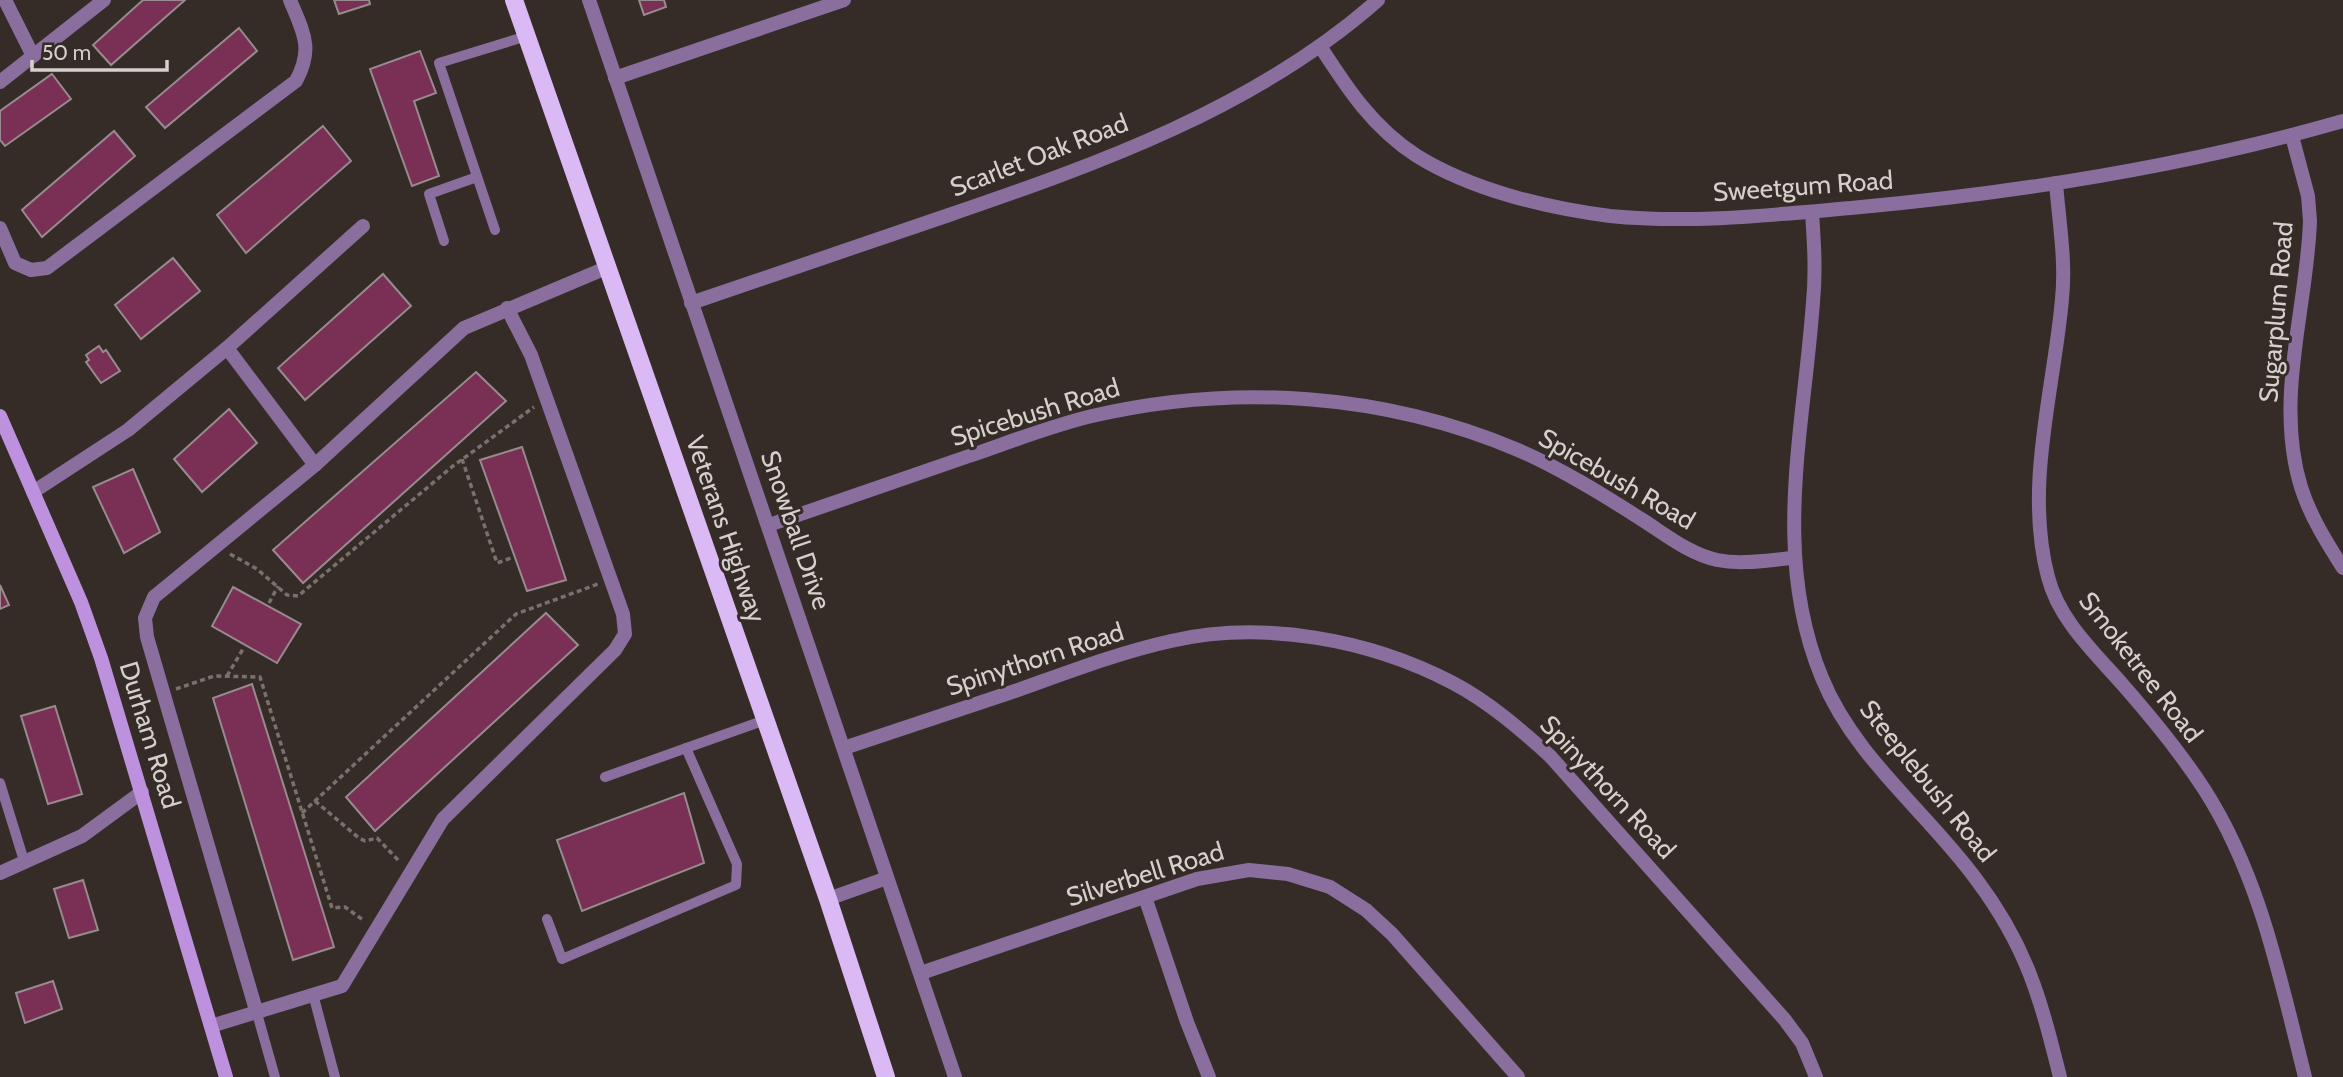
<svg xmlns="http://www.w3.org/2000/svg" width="2343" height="1077" font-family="Cabin,sans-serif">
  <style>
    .building { fill: #7a2f54; stroke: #978b8f; stroke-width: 2 }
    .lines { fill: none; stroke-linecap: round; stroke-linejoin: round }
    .path { stroke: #78716d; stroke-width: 3.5; stroke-dasharray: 5 3.5; stroke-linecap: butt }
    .service { stroke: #896e9e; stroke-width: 10 }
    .minor { stroke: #896e9e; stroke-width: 14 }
    .secondary { stroke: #bd91de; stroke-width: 14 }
    .primary { stroke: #dab9f4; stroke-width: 18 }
    .labels { text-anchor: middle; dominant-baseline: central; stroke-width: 6; stroke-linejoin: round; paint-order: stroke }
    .street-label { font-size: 26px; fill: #d5d0cc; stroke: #352c27 }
  </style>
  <rect width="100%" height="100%" fill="#352c27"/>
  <g class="building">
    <polygon points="143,0 185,0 111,65 93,45"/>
    <polygon points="334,0 369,0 370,4 339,14"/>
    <polygon points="639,0 664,0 666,7 644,15"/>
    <polygon points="239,28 257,51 165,128 146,107"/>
    <polygon points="420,51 436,93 414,101 439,176 412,186 370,69"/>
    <polygon points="52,74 71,99 5,146 0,140 0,111"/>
    <polygon points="323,126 351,161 246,253 217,215"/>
    <polygon points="114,131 135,156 42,237 22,210"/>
    <polygon points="173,258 200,291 141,339 115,305"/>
    <polygon points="383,274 411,306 305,400 278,368"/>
    <polygon points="99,346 103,352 106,350 120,371 101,383 86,362 89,360 86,355"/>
    <polygon points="476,372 506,401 303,583 273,550"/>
    <polygon points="229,409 257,443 202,492 174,459"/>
    <polygon points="522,447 566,580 527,591 480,460"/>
    <polygon points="133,469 160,532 124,553 93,487"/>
    <polygon points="0,585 9,605 0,609"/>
    <polygon points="233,587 301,624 277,663 212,626"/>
    <polygon points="546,613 578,645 375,831 346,797"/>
    <polygon points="252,684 334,947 293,960 213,698"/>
    <polygon points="55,706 82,794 48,804 21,716"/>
    <polygon points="684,793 704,863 582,911 557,840"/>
    <polygon points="83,880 98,930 69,938 54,889"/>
    <polygon points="53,981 62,1009 25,1023 16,993"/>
  </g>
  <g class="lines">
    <g class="path">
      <polyline points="462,459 497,563 511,558"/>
      <polyline points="230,554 257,569 287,595 298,596 453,466 534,407"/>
      <polyline points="269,603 278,586"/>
      <polyline points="227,676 243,649"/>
      <polyline points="176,689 214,676 260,677 332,908 345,907 363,920"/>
      <polyline points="315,801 359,838 365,841 377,838 400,862"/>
      <polyline points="302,813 516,614 598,584"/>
    </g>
    <g class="service">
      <polyline points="495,230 439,63 527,36"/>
      <polyline points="444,241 429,194 477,177"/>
      <polyline points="605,777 765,720"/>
      <polyline points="0,783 25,864"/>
      <polyline points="547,919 562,959 736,885 737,864 686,748"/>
      <polyline points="313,994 335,1077"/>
      <polyline points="256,1010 275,1077"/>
    </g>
    <g class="minor">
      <polyline points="5,0 33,56"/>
      <polyline points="589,0 955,1077"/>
      <path d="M1320 46C1347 88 1373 128 1417 156 1472 190 1546 208 1610 216 1690 224 1772 215 1851 208 2017 193 2183 167 2343 121"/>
      <polyline points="615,78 844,0"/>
      <polyline points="0,82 104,0"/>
      <path d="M2292 136 2308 196 2310 221C2307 309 2274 399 2301 487 2310 516 2327 543 2343 568"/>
      <path d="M2056 183C2059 222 2066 260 2062 299 2054 390 2024 486 2048 577 2059 620 2094 652 2123 685 2152 718 2180 752 2204 789 2260 876 2280 978 2305 1077"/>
      <path d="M1812 212C1814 242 1816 272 1813 302 1804 429 1771 555 1822 678 1854 757 1927 812 1976 879 2027 947 2040 997 2060 1077"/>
      <path d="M0 228 15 263 31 270 47 268 296 81C314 48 303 32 290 0"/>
      <path d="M691 303C776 274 861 245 946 216 1098 164 1256 108 1378 0"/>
      <polyline points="227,348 315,465"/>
      <polyline points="33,492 128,430 227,348 363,226"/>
      <path d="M769 525C835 502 902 479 969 456 1010 442 1050 426 1092 416 1234 383 1384 393 1518 450 1560 468 1602 494 1641 519 1665 534 1689 554 1717 560 1742 565 1768 560 1793 558"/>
      <path d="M844 748C901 729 958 710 1015 691 1066 673 1117 653 1171 641 1263 620 1369 639 1453 683 1489 702 1520 729 1550 756L1785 1020 1802 1043 1816 1077"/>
      <polyline points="0,873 82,836 142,792"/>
      <polyline points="1145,897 1187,1022 1209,1077"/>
      <polyline points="828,899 887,878"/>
      <polyline points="921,973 1197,879 1249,870 1288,874 1330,887 1366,910 1392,934 1518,1077"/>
      <polyline points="256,1010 147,637 145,618 154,597 315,465 464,328 606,268"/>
      <polyline points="211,1026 342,986 443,819 615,650 625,634 623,614 531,355 507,308"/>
    </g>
    <polyline class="secondary" points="0,416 81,602 101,658 226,1077"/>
    <polyline class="primary" points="514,0 828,899 886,1077"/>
  </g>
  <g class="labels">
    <g class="street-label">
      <text transform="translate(1039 155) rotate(-21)">Scarlet Oak Road</text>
      <text transform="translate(1803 186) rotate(-4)">Sweetgum Road</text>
      <text transform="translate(2276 312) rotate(-85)">Sugarplum Road</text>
      <text transform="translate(1035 412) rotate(-17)">Spicebush Road</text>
      <text transform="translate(1617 479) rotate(30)">Spicebush Road</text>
      <text transform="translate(726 529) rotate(71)">Veterans Highway</text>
      <text transform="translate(796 530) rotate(71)">Snowball Drive</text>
      <text transform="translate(1035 659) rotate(-18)">Spinythorn Road</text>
      <text transform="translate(2141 667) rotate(52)">Smoketree Road</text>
      <text transform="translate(150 735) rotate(73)">Durham Road</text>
      <text transform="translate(1928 781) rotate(51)">Steeplebush Road</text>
      <text transform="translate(1608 787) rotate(47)">Spinythorn Road</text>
      <text transform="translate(1145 874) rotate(-17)">Silverbell Road</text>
    </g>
  </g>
  <path d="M32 60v10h135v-10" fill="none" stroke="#d5d0cc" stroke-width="3.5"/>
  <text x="42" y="60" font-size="21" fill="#d5d0cc" stroke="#352c27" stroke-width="5" paint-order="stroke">50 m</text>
</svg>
